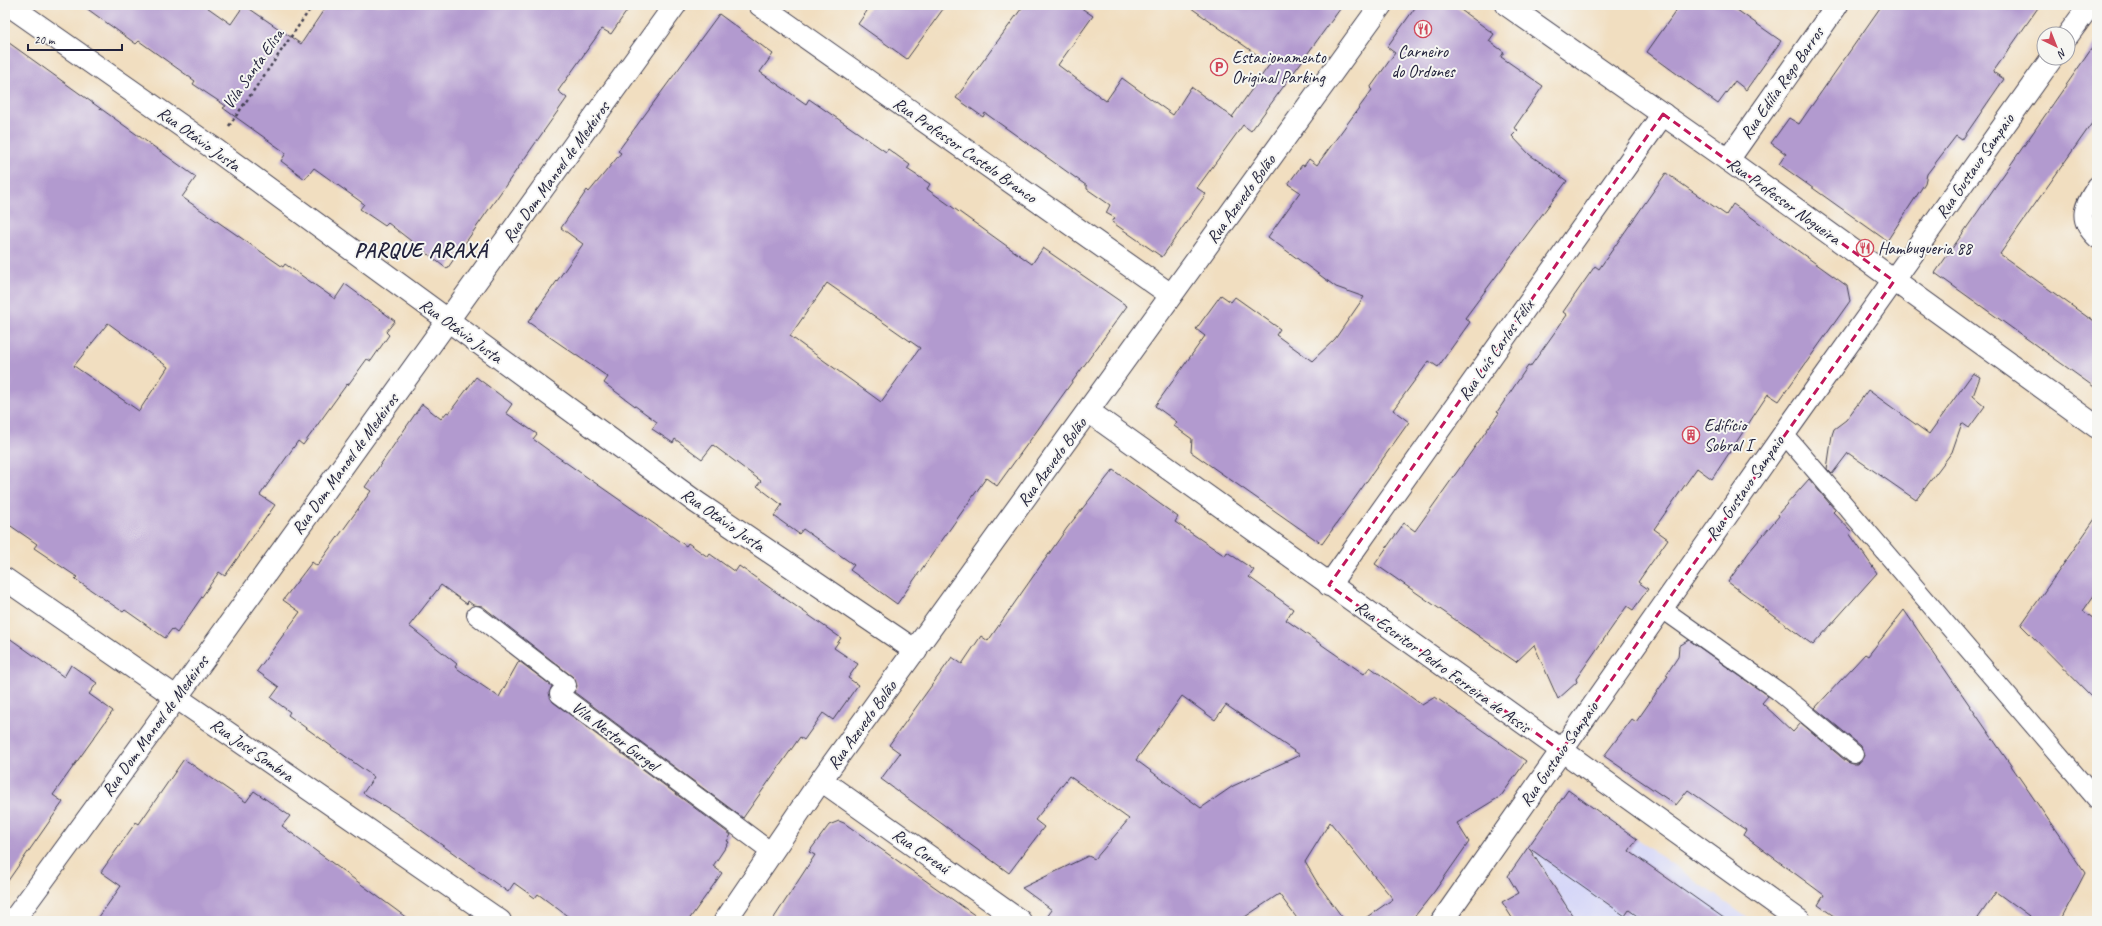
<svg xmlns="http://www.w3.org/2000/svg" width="2102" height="926" font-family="Caveat,sans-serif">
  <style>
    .built { fill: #d6d7f8 }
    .building { fill: #b29acf; fill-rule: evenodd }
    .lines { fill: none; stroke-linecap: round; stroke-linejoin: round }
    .service-casing { stroke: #413e4f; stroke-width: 20 }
    .minor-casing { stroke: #413e4f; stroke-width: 24 }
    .tertiary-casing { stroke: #413e4f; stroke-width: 24 }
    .path { stroke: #413e4f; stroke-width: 2.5; stroke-dasharray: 3 3; stroke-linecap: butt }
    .service { stroke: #fff; stroke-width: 18 }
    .minor { stroke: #fff; stroke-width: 22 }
    .tertiary { stroke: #fff; stroke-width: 22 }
    .marked { fill: none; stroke: #c2185b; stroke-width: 3; stroke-dasharray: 8 5; stroke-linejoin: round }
    .labels { text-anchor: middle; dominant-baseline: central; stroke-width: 4; stroke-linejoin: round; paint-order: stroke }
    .poi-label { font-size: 17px; fill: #22223b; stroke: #f6f6f2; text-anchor: start }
    .street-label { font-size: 17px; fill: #22223b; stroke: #f6f6f2 }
    .district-label { font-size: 21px; font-weight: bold; letter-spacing: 1px; fill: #22223b; stroke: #f6f6f2 }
  </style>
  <rect width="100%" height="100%" fill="#f6f6f2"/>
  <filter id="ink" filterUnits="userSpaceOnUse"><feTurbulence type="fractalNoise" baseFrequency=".025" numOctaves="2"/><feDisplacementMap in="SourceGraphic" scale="8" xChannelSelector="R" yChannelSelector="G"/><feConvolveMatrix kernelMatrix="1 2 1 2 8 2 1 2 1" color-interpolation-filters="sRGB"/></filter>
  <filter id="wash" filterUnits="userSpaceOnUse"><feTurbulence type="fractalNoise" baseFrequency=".012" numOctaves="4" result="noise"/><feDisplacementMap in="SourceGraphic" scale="16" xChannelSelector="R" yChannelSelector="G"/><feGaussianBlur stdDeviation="0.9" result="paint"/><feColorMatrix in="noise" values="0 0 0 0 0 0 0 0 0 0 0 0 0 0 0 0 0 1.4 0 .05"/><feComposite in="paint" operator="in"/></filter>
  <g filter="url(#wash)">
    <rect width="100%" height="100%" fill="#f1dec0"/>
    <polygon class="built" points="1568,790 1752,921 1576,921 1529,846"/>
    <g id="blocks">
      <g class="building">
        <polygon points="82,5 204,5 231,24 244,5 301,44 327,5 631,5 611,34 602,29 558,91 567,98 447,269 388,223 385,226 360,209 364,204 314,168 305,179 281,161 286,153 223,108 226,106 193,84 195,81 139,41 136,44"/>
        <polygon points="871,5 946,5 907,59 858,24"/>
        <polygon points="1024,5 1077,5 1093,16 1058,65 1106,101 1122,78 1173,115 1191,87 1234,118 1232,117 1270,64 1187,5 1343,5 1251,131 1243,125 1197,188 1206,194 1162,257 1112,222 1115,218 1106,213 1110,205 1087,189 1087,186 985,113 983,117 956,98"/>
        <polygon points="1417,5 1454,5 1494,34 1489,41 1504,52 1501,57 1543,86 1514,128 1518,130 1512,136 1530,155 1567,181 1465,318 1470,322 1438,367 1429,361 1393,410 1409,422 1322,544 1191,452 1192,439 1174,426 1177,422 1155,406 1205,336 1196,329 1221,295 1231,302 1235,297 1280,329 1276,335 1312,361 1335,339 1364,297 1336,287 1268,237 1300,192 1288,184 1302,165 1304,166 1309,159 1317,165 1372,90 1370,88 1395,53 1387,47"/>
        <polygon points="1680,5 1730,5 1781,41 1746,90 1735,81 1718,104 1647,52"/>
        <polygon points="1882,5 2040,5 1993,72 2004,79 1962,140 1956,136 1927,174 1925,183 1887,241 1779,164 1786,154 1771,143 1789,118 1799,124"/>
        <path d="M719 14 773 54 760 72 806 104 809 99 886 152 888 149 910 165 907 169 930 184 927 189 1032 264 1043 248 1127 306 997 486 986 478 897 604 850 570 854 565 803 529 799 534 774 516 782 505 757 486 761 481 713 445 702 459 675 439 673 443 652 429 657 422 604 383 608 377 528 322 583 244 561 228 587 190 589 192 621 153 618 151ZM827 283 920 348 881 402 790 336Z"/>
        <path d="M5 40 196 177 182 197 283 267 285 264 335 299 345 284 395 321 386 332 389 335 371 361 367 359 348 385 347 384 303 445 298 441 260 495 275 505 225 576 219 572 177 633 172 629 165 638 125 610 123 612 75 579 77 577 34 548 37 544 5 522ZM108 323 168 367 139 411 74 366Z"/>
        <polygon points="2097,41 2097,116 2000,254 2097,324 2097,389 1935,273"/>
        <polygon points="1666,173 1726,215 1733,204 1847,286 1850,301 1779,401 1768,394 1712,479 1697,468 1654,529 1668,539 1638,582 1648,589 1633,610 1627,606 1576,679 1577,682 1558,699 1534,645 1516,662 1375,564 1404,523 1415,531 1499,413 1497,412 1528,366 1530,367 1567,315 1563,312 1595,266 1599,269"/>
        <polygon points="1973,373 1980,377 1973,396 1985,406 1969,428 1962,423 1952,452 1916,500 1848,453 1832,474 1827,469 1832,435 1834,429 1846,420 1868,390 1929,434"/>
        <polygon points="476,377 512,404 506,413 537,434 533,439 555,455 686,546 688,543 708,557 710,554 735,572 739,566 841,638 834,648 858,664 848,678 858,685 833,720 823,713 804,740 800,737 743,818 574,692 577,686 573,677 482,606 473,605 468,601 467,604 441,585 409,626 457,664 455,667 499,697 519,661 552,686 549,693 553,702 731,835 727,841 729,842 713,866 722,873 688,921 574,921 538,894 535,898 514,883 508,892 404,818 363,793 374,777 288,715 290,712 271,698 279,687 257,671 300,612 283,600 312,562 317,566 371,491 365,487 422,404 441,419 447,412 449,413"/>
        <path d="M1113 470 1178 517 1175 522 1225 556 1227 552 1254 570 1249 577 1293 609 1286 620 1364 674 1370 667 1422 705 1435 697 1526 761 1501 796 1457 823 1469 842 1434 892 1411 921H1361L1393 899 1330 822 1305 862 1318 884 1345 921H1299L1279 894 1239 921H1044L1052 910 1022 888 1088 856 1095 859 1129 819 1069 776 1035 820 1044 827 1009 873 881 779 900 753 889 745 952 657 962 664 981 636 988 641 1067 528ZM1182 696 1215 720 1226 705 1300 755 1233 786 1201 808 1136 760Z"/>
        <polygon points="1809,479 1835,510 1833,512 1851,531 1849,533 1877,573 1813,645 1728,582 1749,552 1779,516 1778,514"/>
        <polygon points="2097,516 2097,591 2083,611 2097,621 2097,702 2021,625"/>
        <polygon points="1904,610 2085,873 2060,921 2036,921 1996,892 1976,921 1841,921 1818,905 1824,895 1743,835 1746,830 1688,790 1676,805 1604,756 1632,719 1636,722 1668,676 1666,675 1678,657 1679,646 1689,640 1768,696 1762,703 1793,732 1801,723 1847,762 1853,764 1858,764 1864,756 1861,746 1815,708 1865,654 1868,656"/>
        <polygon points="5,635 64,677 71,665 97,683 89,694 113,711 53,795 63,802 5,885"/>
        <polygon points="184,759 246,802 254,791 290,816 282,826 411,921 198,921 193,918 190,921 96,921 121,886 101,872 136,822 139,824"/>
        <polygon points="1568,790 1637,839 1629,851 1728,921 1644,921 1629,910 1625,916 1529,848 1576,921 1514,921 1502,902 1518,893 1508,876"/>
        <polygon points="839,821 844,823 983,921 772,921 815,855 809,852 829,825"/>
      </g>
    </g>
  </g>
  <g filter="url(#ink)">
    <use href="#blocks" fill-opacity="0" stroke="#413e4f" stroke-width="1"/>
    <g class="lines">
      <defs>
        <g id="service">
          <path d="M2097 185C2082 207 2076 220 2097 239"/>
          <polyline points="1784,434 2097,800"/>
          <polyline points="1661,608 1778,691 1854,754"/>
          <polyline points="476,615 567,685 559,694 773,853"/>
        </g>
        <g id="minor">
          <polyline points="9,5 213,148 696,502 916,651"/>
          <polyline points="760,5 1171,295"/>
          <polyline points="1507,5 1728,160 2097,427"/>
          <polyline points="1728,160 1837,5"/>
          <polyline points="1088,411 1800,921"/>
          <polyline points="1329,585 1663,114"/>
          <polyline points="821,780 1020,921"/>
          <polyline points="13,921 176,698 675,5"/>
        </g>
        <g id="tertiary">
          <polyline points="2068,35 2090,5"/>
          <polyline points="5,579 500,921"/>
          <polyline points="725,921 821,780 1381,5"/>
          <polyline points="1442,921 1784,434 2052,58"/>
        </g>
      </defs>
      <use href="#service" class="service-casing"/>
      <use href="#minor" class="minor-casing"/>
      <use href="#tertiary" class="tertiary-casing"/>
      <polyline class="path" points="229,126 313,5"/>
      <use href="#service" class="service"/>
      <use href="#minor" class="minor"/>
      <use href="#tertiary" class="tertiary"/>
    </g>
  </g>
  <path class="marked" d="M1663 114 1894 281 1561 751 1329 585Z"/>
  <defs>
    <symbol id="restaurant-ring" viewBox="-11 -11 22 22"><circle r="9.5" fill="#f6f6f2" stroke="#d1495b" stroke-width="1.5"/><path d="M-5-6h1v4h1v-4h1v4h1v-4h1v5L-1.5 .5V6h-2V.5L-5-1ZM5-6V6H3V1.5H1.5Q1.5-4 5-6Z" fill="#d1495b"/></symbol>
    <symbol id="parking-ring" viewBox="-11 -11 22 22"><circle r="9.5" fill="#f6f6f2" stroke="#d1495b" stroke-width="1.5"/><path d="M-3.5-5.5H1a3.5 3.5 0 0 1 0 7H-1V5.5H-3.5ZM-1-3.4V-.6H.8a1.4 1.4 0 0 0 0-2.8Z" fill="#d1495b"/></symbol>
    <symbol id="building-ring" viewBox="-11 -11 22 22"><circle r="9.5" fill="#f6f6f2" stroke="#d1495b" stroke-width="1.5"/><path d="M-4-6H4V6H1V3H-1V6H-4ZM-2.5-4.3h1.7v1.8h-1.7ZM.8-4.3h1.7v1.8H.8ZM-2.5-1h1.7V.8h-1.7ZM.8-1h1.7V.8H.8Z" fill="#d1495b"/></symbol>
  </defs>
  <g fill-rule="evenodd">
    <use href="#restaurant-ring" x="1413" y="19" width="20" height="20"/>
    <use href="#parking-ring" x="1209" y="57" width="20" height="20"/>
    <use href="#restaurant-ring" x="1855" y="238" width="20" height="20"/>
    <use href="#building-ring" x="1681" y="425" width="20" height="20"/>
  </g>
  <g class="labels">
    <g class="poi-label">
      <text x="1423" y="51" text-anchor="middle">Carneiro<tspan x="1423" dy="20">do Ordones</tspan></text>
      <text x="1232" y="57">Estacionamento<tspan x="1232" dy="20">Original Parking</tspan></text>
      <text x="1878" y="248">Hambugueria 88</text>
      <text x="1704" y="425">Edifício<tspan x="1704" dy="20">Sobral I</tspan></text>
    </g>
    <g class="street-label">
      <text transform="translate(253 69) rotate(-55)">Vila Santa Elisa</text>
      <text transform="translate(1782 83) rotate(-55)">Rua Edília Rego Barros</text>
      <text transform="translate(199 139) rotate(36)">Rua Otávio Justa</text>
      <text transform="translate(965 150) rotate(35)">Rua Professor Castelo Branco</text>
      <text transform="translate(1975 166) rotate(-55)">Rua Gustavo Sampaio</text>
      <text transform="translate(556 172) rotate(-54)">Rua Dom Manoel de Medeiros</text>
      <text transform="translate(1241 199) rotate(-54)">Rua Azevedo Bolão</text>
      <text transform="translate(1784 201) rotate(36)">Rua Professor Nogueira</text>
      <text transform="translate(461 331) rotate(36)">Rua Otávio Justa</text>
      <text transform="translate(1496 350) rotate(-55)">Rua Luís Carlos Félix</text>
      <text transform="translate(1052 462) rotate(-54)">Rua Azevedo Bolão</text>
      <text transform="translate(345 464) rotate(-54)">Rua Dom Manoel de Medeiros</text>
      <text transform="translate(1745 488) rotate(-55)">Rua Gustavo Sampaio</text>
      <text transform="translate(723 520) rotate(35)">Rua Otávio Justa</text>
      <text transform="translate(1443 667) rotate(36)">Rua Escritor Pedro Ferreira de Assis</text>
      <text transform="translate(862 725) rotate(-54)">Rua Azevedo Bolão</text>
      <text transform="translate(155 726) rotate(-54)">Rua Dom Manoel de Medeiros</text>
      <text transform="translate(615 736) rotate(37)">Vila Nestor Gurgel</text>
      <text transform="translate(252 750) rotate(35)">Rua José Sombra</text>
      <text transform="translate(1559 754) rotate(-55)">Rua Gustavo Sampaio</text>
      <text transform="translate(921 851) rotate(35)">Rua Coreaú</text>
    </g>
    <g class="district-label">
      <text x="421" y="250">PARQUE ARAXÁ</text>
    </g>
  </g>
  <rect width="2102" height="926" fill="none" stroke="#f6f6f2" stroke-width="20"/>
  <g transform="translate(2056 46) rotate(137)"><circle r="19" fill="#f6f6f2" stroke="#a1a1a9"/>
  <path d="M0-3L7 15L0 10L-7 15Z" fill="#d1495b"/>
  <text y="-6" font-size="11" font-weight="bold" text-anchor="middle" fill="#22223b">N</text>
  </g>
  <path d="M28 44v6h94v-6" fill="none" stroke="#22223b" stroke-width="2"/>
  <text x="34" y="44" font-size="12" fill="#22223b" stroke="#f6f6f2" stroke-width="3" paint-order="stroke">20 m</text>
</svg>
